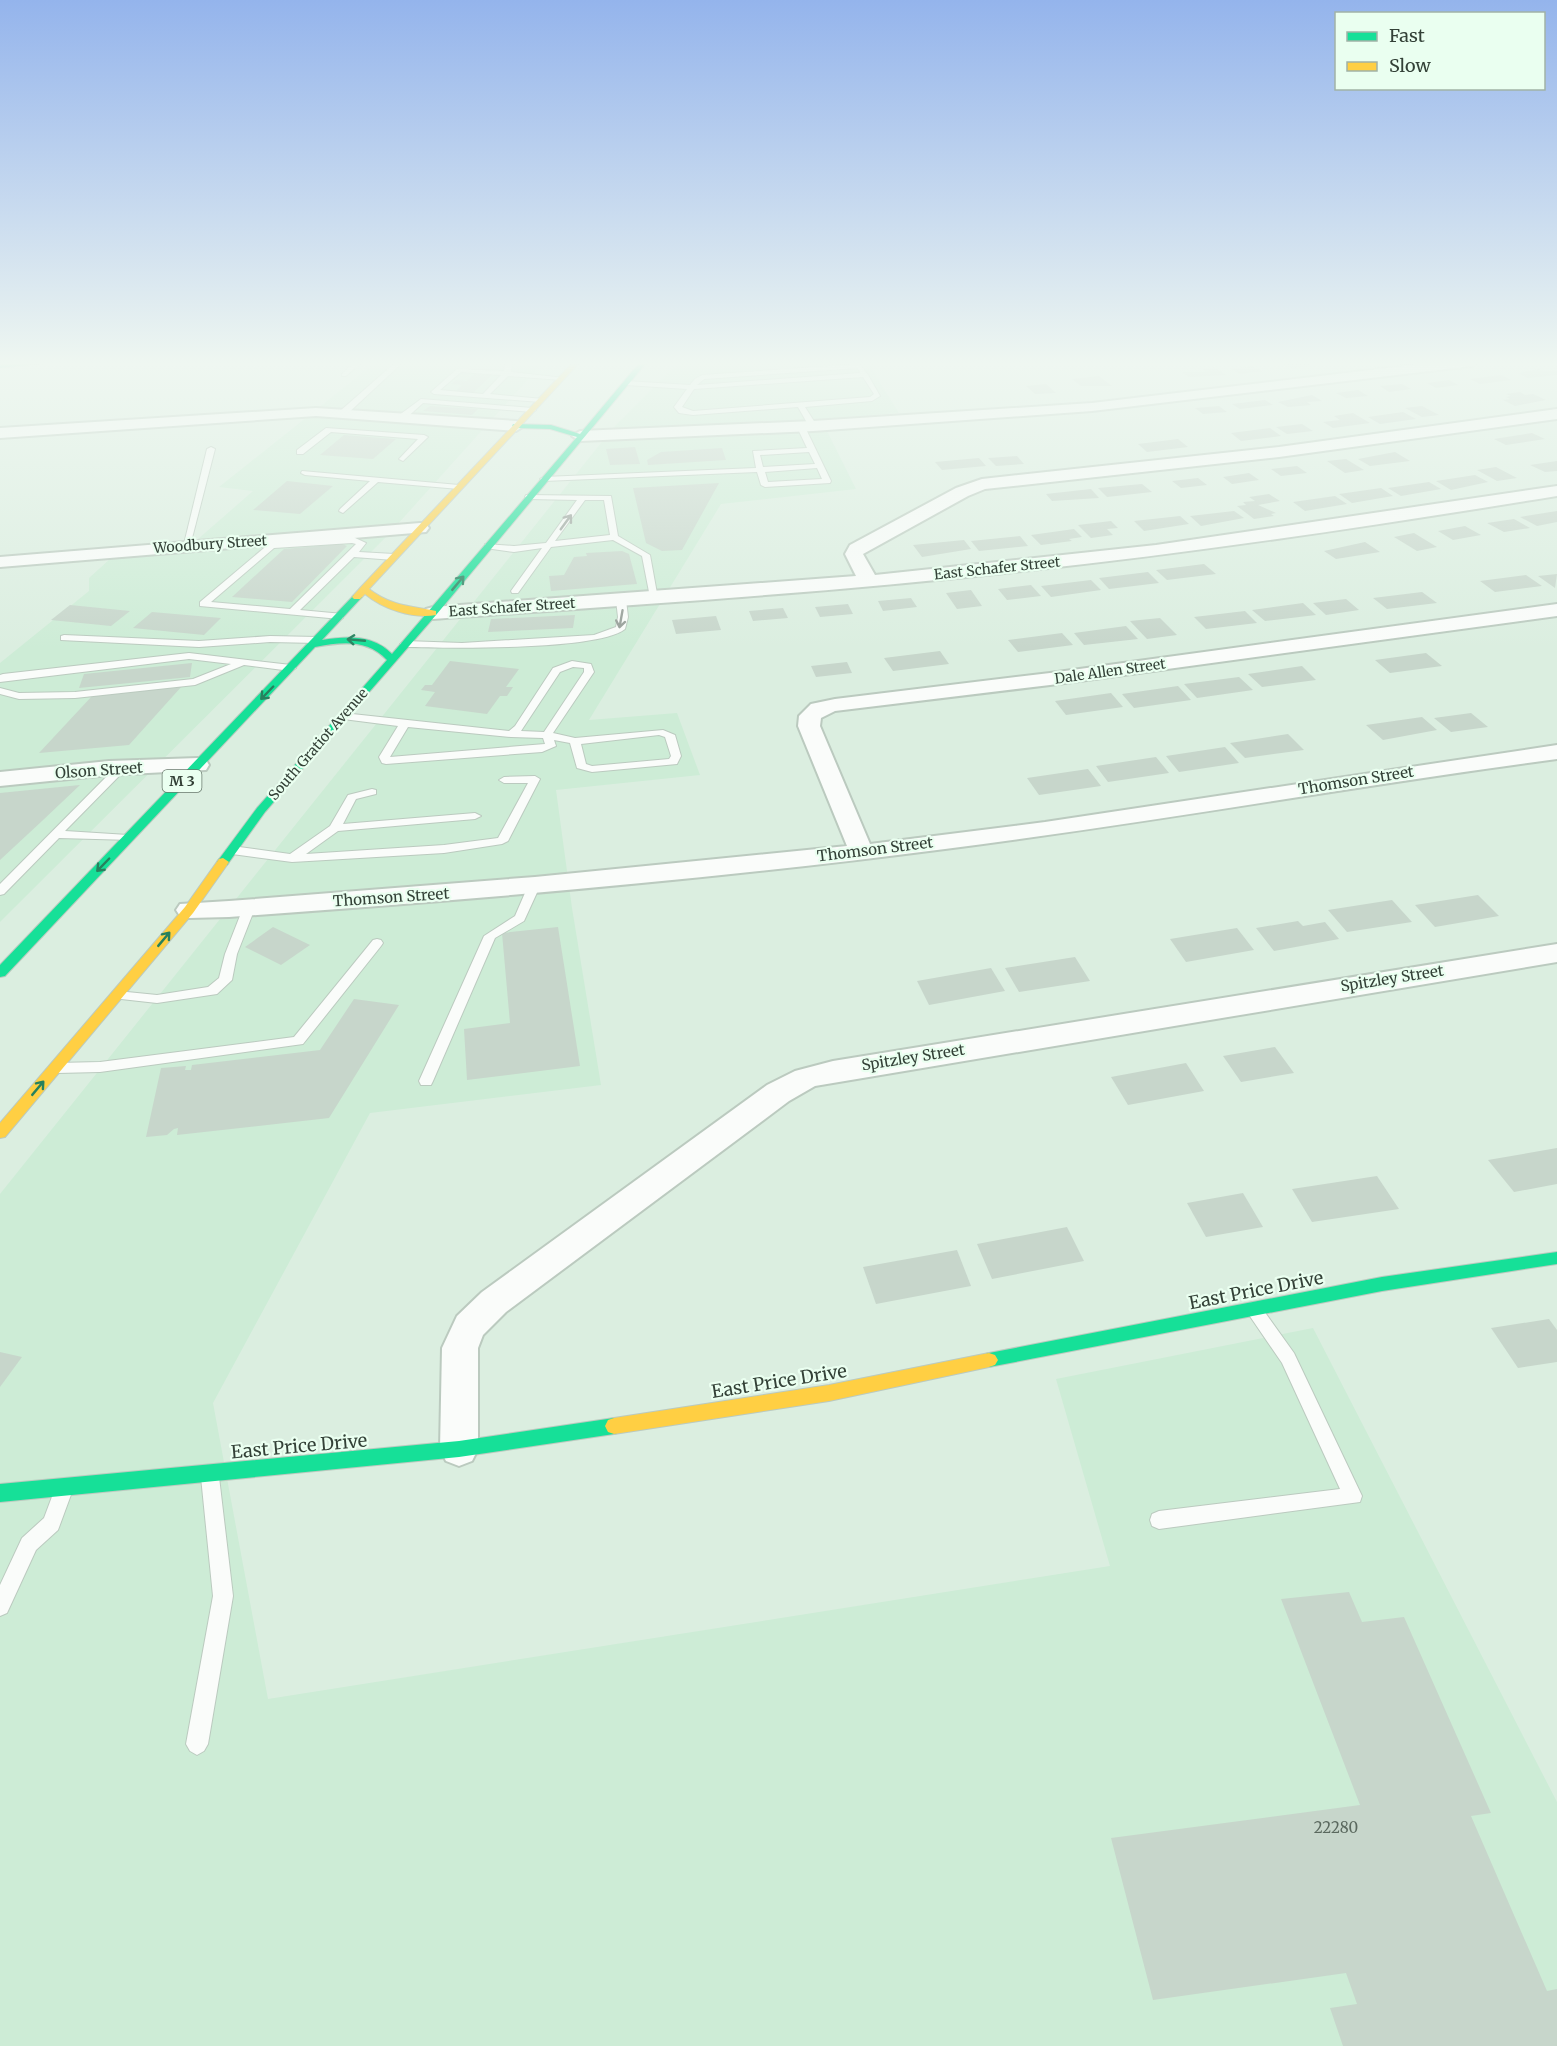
<svg xmlns="http://www.w3.org/2000/svg" width="1557" height="2046" font-family="Merriweather,serif">
  <style>
    .built { fill: #cdecd6 }
    .building { fill: #c7d6cb }
    .lines { fill: none; stroke-linecap: round; stroke-linejoin: round }
    .lane-casing { stroke: #bbcabf; stroke-width: 2 }
    .street-casing { stroke: #bbcabf; stroke-width: 4 }
    .fast-casing { stroke: #bbcabf; stroke-width: 2 }
    .slow-casing { stroke: #bbcabf; stroke-width: 2 }
    .lane { fill: #fafcfa; fill-rule: evenodd }
    .street { fill: #fafcfa; fill-rule: evenodd }
    .fast { fill: #16e098; fill-rule: evenodd }
    .slow { fill: #ffcf43; fill-rule: evenodd }
    .oneway { stroke: #969e98 }
    .oneway2 { stroke: #27815e }
    .labels { text-anchor: middle; dominant-baseline: central; stroke-width: 4.5; stroke-linejoin: round; paint-order: stroke }
    .far-street-label { font-size: 14px; fill: #334137; stroke: #eafff0 }
    .shield { fill: #eafff0; stroke: #6a7a6e; stroke-width: 1.5 }
    .shield-label { font-size: 14px; font-weight: bold; fill: #334137 }
    .street-label { font-size: 15px; fill: #334137; stroke: #eafff0 }
    .near-number-label { font-size: 15px; fill: #5a685e }
    .near-street-label { font-size: 18px; fill: #334137; stroke: #eafff0 }
  </style>
  <rect width="100%" height="100%" fill="#dbeee0"/>
  <g class="built">
    <polygon points="376,362 484,362 540,366 387,536 0,922 0,663 89,591 89,578 110,559 182,553 253,491 219,487"/>
    <polygon points="679,362 874,362 872,370 899,413 821,419 856,489 721,504 589,720 677,713 700,775 556,790 572,908 601,1085 370,1113 213,1403 268,1699 1110,1566 1056,1379 1313,1328 1557,1802 1557,2046 0,2046 0,1194 613,428"/>
  </g>
  <g class="building">
    <polygon points="1292,362 1306,362 1313,366 1291,368 1282,363"/>
    <polygon points="1253,366 1262,371 1240,374 1231,369"/>
    <polygon points="1214,367 1226,375 1189,377 1182,372 1207,372 1203,369"/>
    <polygon points="1539,369 1543,371 1557,370 1557,375 1528,378 1518,373"/>
    <polygon points="475,373 493,374 472,394 454,393 462,385 451,384 456,380 467,381"/>
    <polygon points="1501,375 1511,380 1480,384 1470,379"/>
    <polygon points="1099,376 1112,386 1081,386 1072,379"/>
    <polygon points="1449,380 1458,385 1436,388 1427,383"/>
    <polygon points="1046,384 1056,393 1035,394 1026,386"/>
    <polygon points="1402,384 1411,389 1389,392 1380,386"/>
    <polygon points="1358,390 1368,396 1346,398 1336,393"/>
    <polygon points="1520,392 1525,395 1533,394 1546,400 1515,406 1503,400 1510,399 1506,397 1511,396 1506,394"/>
    <polygon points="1312,395 1322,401 1307,402 1311,405 1288,407 1278,402"/>
    <polygon points="1265,400 1273,405 1240,409 1232,404"/>
    <polygon points="430,406 478,409 472,415 423,411"/>
    <polygon points="1219,406 1227,412 1203,414 1195,408"/>
    <polygon points="1422,406 1439,415 1422,417 1405,408"/>
    <polygon points="1403,412 1416,419 1380,424 1368,417"/>
    <polygon points="1353,413 1370,423 1333,428 1323,422 1340,420 1334,416"/>
    <polygon points="1302,424 1313,431 1287,434 1276,427"/>
    <polygon points="1270,428 1281,436 1241,441 1231,433"/>
    <polygon points="1532,433 1545,439 1506,445 1494,439"/>
    <polygon points="344,435 396,439 373,459 320,455"/>
    <polygon points="1178,439 1188,447 1147,452 1138,444"/>
    <polygon points="635,447 640,464 610,465 606,449"/>
    <polygon points="722,448 726,460 648,465 647,460 661,452"/>
    <polygon points="1395,452 1410,461 1370,466 1358,459"/>
    <polygon points="1017,456 1024,464 996,466 988,458"/>
    <polygon points="979,458 986,466 942,470 935,462"/>
    <polygon points="1346,459 1364,470 1345,473 1327,461"/>
    <polygon points="1557,461 1557,471 1545,472 1530,465"/>
    <polygon points="1297,466 1307,473 1281,476 1271,469"/>
    <polygon points="1496,467 1517,478 1497,481 1477,470"/>
    <polygon points="1249,473 1259,480 1232,484 1223,477"/>
    <polygon points="1475,475 1488,482 1451,490 1436,481"/>
    <polygon points="1198,478 1207,485 1181,488 1172,481"/>
    <polygon points="287,481 333,486 300,514 253,510"/>
    <polygon points="1429,482 1441,489 1401,496 1388,488"/>
    <polygon points="719,483 682,550 662,551 646,543 633,488"/>
    <polygon points="1142,484 1152,492 1107,497 1098,488"/>
    <polygon points="1381,488 1393,496 1352,503 1339,494"/>
    <polygon points="1091,489 1099,498 1052,501 1046,494"/>
    <polygon points="1269,494 1280,501 1258,505 1276,513 1271,514 1274,516 1254,519 1237,506 1246,505 1243,502 1255,501 1249,497"/>
    <polygon points="1335,496 1347,504 1305,511 1293,502"/>
    <polygon points="1234,511 1244,518 1201,526 1190,516"/>
    <polygon points="1557,511 1557,522 1537,526 1520,517"/>
    <polygon points="1180,516 1189,524 1144,531 1134,521"/>
    <polygon points="1514,519 1530,528 1504,532 1487,523"/>
    <polygon points="1111,521 1118,528 1107,529 1113,535 1091,538 1078,525"/>
    <polygon points="1465,526 1481,535 1453,540 1438,531"/>
    <polygon points="1074,529 1082,537 1069,539 1072,541 1041,545 1031,535"/>
    <polygon points="1414,533 1437,547 1417,551 1394,537"/>
    <polygon points="1020,536 1028,546 979,551 971,541"/>
    <polygon points="964,540 971,549 922,557 913,545"/>
    <polygon points="1365,542 1380,552 1336,559 1324,551"/>
    <polygon points="342,544 347,546 292,602 232,597 284,549"/>
    <polygon points="622,551 629,554 637,584 551,591 549,576 564,575 574,557 587,556 586,553"/>
    <polygon points="1204,564 1216,574 1167,580 1156,570"/>
    <polygon points="1148,572 1159,583 1109,589 1099,578"/>
    <polygon points="1557,574 1555,588 1538,576"/>
    <polygon points="1526,575 1542,586 1495,592 1480,581"/>
    <polygon points="1091,580 1101,590 1051,597 1041,586"/>
    <polygon points="1031,585 1041,596 1007,600 998,589"/>
    <polygon points="971,590 982,606 957,609 946,593"/>
    <polygon points="1422,592 1437,603 1387,609 1373,598"/>
    <polygon points="911,598 917,607 883,611 878,601"/>
    <polygon points="1346,599 1359,610 1326,615 1313,603"/>
    <polygon points="1303,603 1316,615 1265,621 1252,610"/>
    <polygon points="848,604 853,614 820,617 815,607"/>
    <polygon points="70,605 130,611 111,626 51,620"/>
    <polygon points="783,608 788,618 753,621 749,611"/>
    <polygon points="1245,611 1257,623 1206,629 1194,617"/>
    <polygon points="152,612 221,618 204,635 133,628"/>
    <polygon points="575,615 573,628 488,632 491,619"/>
    <polygon points="716,616 721,630 676,634 672,620"/>
    <polygon points="1160,618 1177,635 1147,639 1130,621"/>
    <polygon points="1126,626 1138,639 1084,645 1074,633"/>
    <polygon points="1062,633 1073,645 1018,652 1008,640"/>
    <polygon points="940,651 949,664 893,671 884,658"/>
    <polygon points="1426,653 1442,666 1390,673 1375,660"/>
    <polygon points="450,661 519,669 506,687 513,687 507,696 500,696 487,714 425,706 435,692 421,690 425,685 432,685"/>
    <polygon points="847,662 852,673 816,677 811,666"/>
    <polygon points="192,663 190,677 79,688 84,674"/>
    <polygon points="1302,666 1316,680 1262,687 1248,674"/>
    <polygon points="1239,677 1253,690 1197,698 1184,684"/>
    <polygon points="182,686 129,745 39,753 93,695"/>
    <polygon points="1178,686 1191,700 1134,708 1122,694"/>
    <polygon points="1111,693 1123,707 1066,715 1055,701"/>
    <polygon points="1471,713 1488,727 1451,732 1434,718"/>
    <polygon points="1422,717 1437,730 1383,740 1366,725"/>
    <polygon points="1288,734 1304,750 1245,758 1230,743"/>
    <polygon points="1225,747 1239,763 1179,772 1166,756"/>
    <polygon points="1156,757 1169,773 1108,782 1096,766"/>
    <polygon points="1088,769 1101,786 1039,795 1027,778"/>
    <polygon points="80,785 42,821 0,860 0,793"/>
    <polygon points="1478,895 1499,916 1435,927 1415,905"/>
    <polygon points="1392,900 1412,922 1347,932 1328,910"/>
    <polygon points="1298,921 1303,926 1325,922 1339,939 1274,951 1256,928"/>
    <polygon points="273,927 310,945 281,965 245,947"/>
    <polygon points="558,927 580,1066 467,1080 464,1029 510,1023 502,933"/>
    <polygon points="1237,928 1254,950 1186,962 1170,939"/>
    <polygon points="1075,957 1090,981 1019,992 1005,968"/>
    <polygon points="991,968 1005,991 929,1005 917,981"/>
    <polygon points="354,999 399,1005 329,1118 177,1135 178,1128 174,1129 167,1135 146,1137 161,1068 186,1066 185,1070 191,1070 192,1065 320,1050"/>
    <polygon points="1275,1047 1294,1073 1241,1082 1223,1056"/>
    <polygon points="1186,1063 1204,1091 1128,1105 1111,1077"/>
    <polygon points="1557,1148 1557,1184 1514,1192 1488,1160"/>
    <polygon points="1377,1176 1399,1209 1312,1222 1292,1189"/>
    <polygon points="1243,1193 1263,1227 1206,1237 1187,1203"/>
    <polygon points="1067,1227 1084,1261 992,1279 977,1244"/>
    <polygon points="957,1250 971,1286 876,1304 863,1267"/>
    <polygon points="1549,1319 1557,1330 1557,1362 1518,1368 1491,1328"/>
    <polygon points="0,1352 22,1357 0,1387"/>
    <polygon points="1349,1592 1362,1622 1404,1617 1491,1813 1471,1816 1547,1991 1557,1989 1557,2046 1343,2046 1330,2008 1357,2004 1346,1973 1153,2000 1111,1838 1360,1805 1281,1599"/>
  </g>
  <g class="lines">
    <defs>
      <g id="lane">
        <polygon points="355,362 362,362 346,376 342,376 342,374"/>
        <polygon points="396,362 403,362 345,416 339,416 339,412"/>
        <path d="M506 362H512L511 372 565 378 562 380 508 376 490 394 543 399 541 402 434 394 431 392 457 369 504 371ZM461 372 501 375 483 394 440 390Z"/>
        <path d="M859 364 868 375 880 396 872 401 805 407 817 426 813 428H810L798 407 693 415 679 413 674 407 687 389 626 385 623 383 626 381 690 385 695 379 702 375ZM858 368 860 373 697 385 704 379ZM863 377 874 394 870 397 693 411 682 407 694 389Z"/>
        <polygon points="421,399 532,408 536,410 532,412 423,403 404,420 398,420 398,416"/>
        <path d="M801 425 805 427 831 481 830 483 765 487 761 485 757 472 544 481 540 479 544 477 756 468 753 451 807 448 797 427ZM809 452 815 464 763 467 760 455ZM817 468 822 479 768 482 765 472Z"/>
        <polygon points="326,428 424,435 428,437 403,461 399,459 418,439 331,432 303,454 297,454 297,450"/>
        <polygon points="211,447 215,449 190,546 183,548 207,449"/>
        <polygon points="302,471 459,485 463,487 459,489 378,482 343,513 339,511 340,509 370,481 305,475 301,473"/>
        <path d="M526 495 611 496 618 536 650 555 658 599 650 597 642 556 613 540 551 547 518 593H512L511 591 542 548 514 552 485 548V544L514 546 546 543 577 500 529 499 525 497ZM585 500H604L610 535 555 541Z"/>
        <path d="M277 537 284 539 281 543 353 537 366 543 359 552 394 554 398 557 394 560 354 557 300 610 343 614V618L340 619 200 606V602ZM352 543 356 544 290 609 211 602 274 548Z"/>
        <path d="M621 597 626 600 628 617 625 629C597 651 446 648 405 647L400 644 405 641 462 643 594 635 616 627 618 617 616 600Z"/>
        <polygon points="64,635 199,641 270,636 317,637 322,640 317,643 270,642 199,647 61,640 61,636"/>
        <polygon points="189,653 291,665 296,668 291,671 244,665 195,685 75,698 19,699 0,694 0,688 19,693 75,692 193,679 231,664 189,659 0,682 0,675 3,674"/>
        <path d="M572 661 591 664 594 672 553 733 575 738 663 730 675 735 681 756 677 764 592 772 577 768 570 743 554 740 556 746 542 752 386 764 382 763 379 757 398 726 343 719 338 716 343 713 509 731 515 726 553 668ZM573 667 584 668V672L544 732 521 731 560 672ZM408 727 511 737 543 738 545 744 390 757ZM659 735 665 737 671 756 669 759 592 766 586 764 581 744Z"/>
        <polygon points="122,764 127,767 126,769 65,831 128,835 132,836 134,838 132,840 59,838 4,894 0,895 0,884 118,765"/>
        <polygon points="535,776 540,779 508,841 502,844 444,853 292,862 232,854 226,850 232,846 290,854 330,826 348,795 372,789 376,790 376,794 356,799 343,824 475,813 481,816 475,819 338,831 306,854 444,845 498,838 528,783 504,783 499,780 504,777"/>
        <polygon points="534,882 540,886 524,921 495,938 433,1081 431,1085 421,1085 419,1081 484,936 515,916 528,886"/>
        <polygon points="249,904 255,908 237,954 232,980 217,994 157,1003 112,998 110,995 117,991 157,995 208,987 219,978 225,954 243,908"/>
        <polygon points="377,939 381,940 383,943 381,946 303,1044 100,1072 57,1073 50,1068 57,1063 100,1062 294,1037 373,940"/>
        <polygon points="1253,1302 1259,1304 1294,1353 1362,1496 1360,1502 1159,1529 1152,1526 1150,1520 1152,1514 1159,1511 1340,1489 1282,1363 1245,1309 1247,1304"/>
        <polygon points="210,1469 216,1471 219,1477 233,1596 208,1744 204,1751 197,1755 190,1751 186,1744 213,1596 201,1477 204,1471"/>
        <polygon points="63,1483 70,1486 72,1492 58,1530 36,1550 7,1613 0,1616 0,1585 22,1538 44,1518 56,1486"/>
      </g>
      <g id="street">
        <polygon points="1438,362 1479,362 1472,366 1092,411 813,431 580,441 572,436 580,431 813,421 1092,403"/>
        <polygon points="316,408 516,421 524,426 516,431 316,416 0,438 0,428"/>
        <path d="M1557 409V419L1279 457 985 489 968 496 863 554 875 575 1156 545 1557 486V496C1379 525 1201 552 1022 571 826 593 630 605 433 619L426 617 423 613 426 609 433 607 856 576 845 554 850 545 956 488 982 479 1279 447Z"/>
        <polygon points="420,523 426,524 429,528 426,532 0,567 0,557"/>
        <path d="M1557 604V616L1050 685 835 711 821 718 820 726 870 844 1045 822 1557 745V759C1353 786 1150 823 945 849 707 880 468 900 229 917L189 918 180 916 176 910 180 904 229 901 535 877 847 846 798 726 799 716 811 704 835 699 1050 673Z"/>
        <polygon points="198,758 206,760 209,765 206,770 109,775 0,786 0,772 109,761"/>
        <polygon points="1557,944 1557,962 815,1086 789,1101 506,1312 483,1335 478,1348 478,1449 472,1461 459,1466 446,1461 440,1449 442,1348 457,1316 482,1292 767,1085 795,1071 833,1061"/>
      </g>
      <g id="fast">
        <polygon points="24,362 55,362 0,368 0,364"/>
        <path d="M640 362H647L436 615 265 812 227 865H219L217 862 257 808 387 660C367 639 342 642 315 647L5 976 0 977V965L354 595 362 597 322 640C346 636 373 634 392 654L577 437 550 429 516 428 512 426 513 424 551 425 580 434Z"/>
        <polygon points="1557,1252 1557,1264 1382,1291 989,1367 983,1365 980,1360 983,1355 989,1353 1382,1277"/>
        <polygon points="614,1418 620,1420 623,1426 620,1432 614,1434 459,1457 0,1502 0,1484 459,1441"/>
      </g>
      <g id="slow">
        <path d="M573 362H580L369 589C391 606 411 606 436 611V615C412 619 383 609 365 594L360 599H354L352 597 361 587Z"/>
        <polygon points="223,858 229,862 193,913 5,1137 0,1138 0,1123 185,907 219,859"/>
        <polygon points="989,1353 995,1355 998,1360 995,1365 989,1367 829,1401 614,1434 608,1432 605,1426 608,1420 614,1418 829,1385"/>
      </g>
    </defs>
    <use href="#lane" class="lane-casing"/>
    <use href="#street" class="street-casing"/>
    <use href="#fast" class="fast-casing"/>
    <use href="#slow" class="slow-casing"/>
    <use href="#lane" class="lane"/>
    <use href="#street" class="street"/>
    <use href="#fast" class="fast"/>
    <use href="#slow" class="slow"/>
  </g>
  <defs><path id="oneway-shaft" d="M-6 0H5M1.5-3L5.5 0L1.5 3" fill="none" stroke-width="1.6" stroke-linecap="round" stroke-linejoin="round" transform="scale(1.5)"/></defs>
  <g class="oneway">
    <use href="#oneway-shaft" transform="translate(566 522) rotate(-54)"/>
    <use href="#oneway-shaft" transform="translate(621 619) rotate(100)"/>
  </g>
  <g class="oneway2">
    <use href="#oneway-shaft" transform="translate(458 583) rotate(-50)"/>
    <use href="#oneway-shaft" transform="translate(356 640) rotate(-175)"/>
    <use href="#oneway-shaft" transform="translate(267 693) rotate(134)"/>
    <use href="#oneway-shaft" transform="translate(103 865) rotate(134)"/>
    <use href="#oneway-shaft" transform="translate(164 939) rotate(-50)"/>
    <use href="#oneway-shaft" transform="translate(38 1088) rotate(-50)"/>
  </g>
  <linearGradient id="sky" x2="0" y2="1"><stop stop-color="#94b4ec"/><stop offset="0.56" stop-color="#eff7f1"/><stop offset="1" stop-color="#eff7f1" stop-opacity="0"/></linearGradient>
  <rect width="1557" height="649" fill="url(#sky)"/>
  <g class="labels">
    <g class="far-street-label">
      <text transform="translate(210 544) rotate(-4)">Woodbury Street</text>
      <text transform="translate(997 568) rotate(-6)">East Schafer Street</text>
      <text transform="translate(512 607) rotate(-4)">East Schafer Street</text>
      <text transform="translate(1110 671) rotate(-8)">Dale Allen Street</text>
      <text transform="translate(318 744) rotate(-49)">South Gratiot Avenue</text>
    </g>
    <rect class="shield" x="162.5" y="770" width="39" height="22" rx="4.5"/>
    <g class="shield-label">
      <text x="182" y="781">M 3</text>
    </g>
    <g class="street-label">
      <text transform="translate(99 770) rotate(-4)">Olson Street</text>
      <text transform="translate(1356 780) rotate(-9)">Thomson Street</text>
      <text transform="translate(875 849) rotate(-7)">Thomson Street</text>
      <text transform="translate(391 897) rotate(-4)">Thomson Street</text>
      <text transform="translate(1392 978) rotate(-9)">Spitzley Street</text>
      <text transform="translate(913 1057) rotate(-9)">Spitzley Street</text>
    </g>
    <g class="near-number-label">
      <text x="1336" y="1827">22280</text>
    </g>
    <g class="near-street-label">
      <text transform="translate(1256 1290) rotate(-11)">East Price Drive</text>
      <text transform="translate(779 1381) rotate(-9)">East Price Drive</text>
      <text transform="translate(299 1446) rotate(-5)">East Price Drive</text>
    </g>
  </g>
  <rect x="1335" y="12" width="210" height="78" fill="#eafff0" stroke="#a1b3a6" stroke-width="1.5"/>
  <rect x="1347" y="32" width="30" height="9" fill="#16e098" stroke="#a1b3a6" stroke-width="1.5"/>
  <text x="1389" y="42" font-size="18" fill="#334137">Fast</text>
  <rect x="1347" y="62" width="30" height="9" fill="#ffcf43" stroke="#a1b3a6" stroke-width="1.5"/>
  <text x="1389" y="72" font-size="18" fill="#334137">Slow</text>
</svg>
